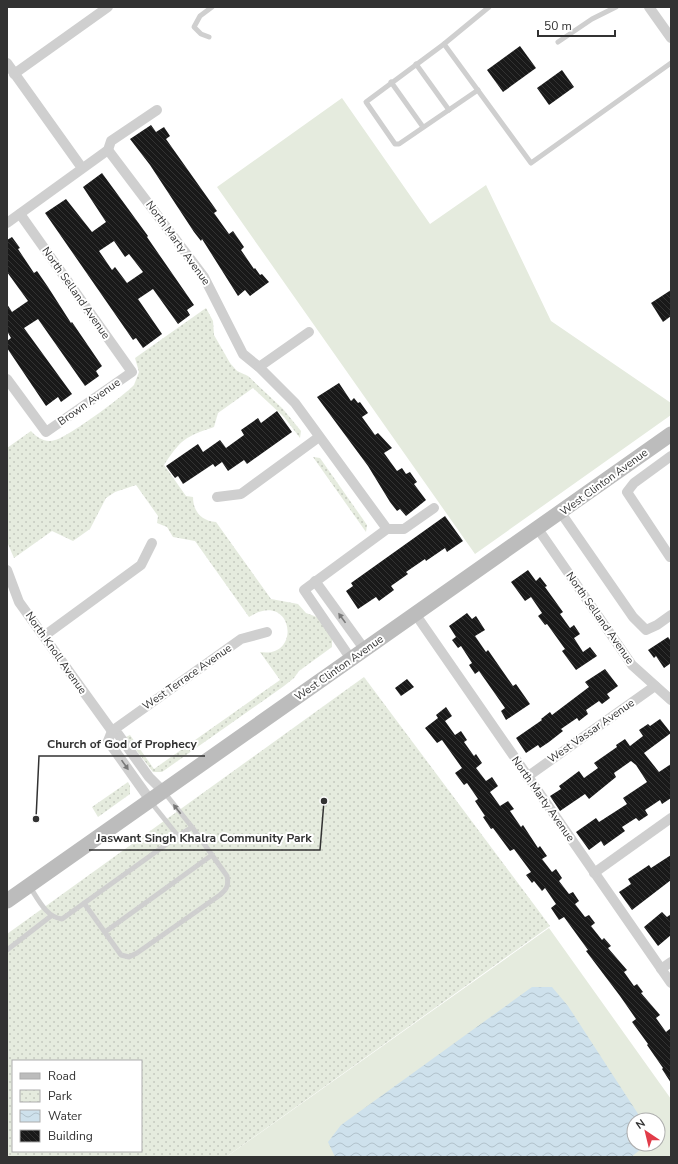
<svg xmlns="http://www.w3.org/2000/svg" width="678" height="1164" font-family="'Nunito Sans',sans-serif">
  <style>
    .grass { fill: #e5ebde; fill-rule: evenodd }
    .park { fill: url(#park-dots); fill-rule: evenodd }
    .water { fill: url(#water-waves) }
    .building { fill: url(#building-back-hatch); fill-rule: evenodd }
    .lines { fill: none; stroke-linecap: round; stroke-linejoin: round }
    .lane { stroke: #cfcfcf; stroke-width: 5 }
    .street { stroke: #cfcfcf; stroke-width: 10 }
    .secondary { stroke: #bcbcbc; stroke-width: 15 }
    .oneway { fill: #797979 }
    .labels { text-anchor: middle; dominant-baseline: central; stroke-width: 4; stroke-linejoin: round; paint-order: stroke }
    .street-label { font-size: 11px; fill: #323232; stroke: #fff }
    .leader { fill: none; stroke: #323232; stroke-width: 1.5 }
    .callout-dot { fill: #323232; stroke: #fff; stroke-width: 1.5 }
    .callout-label { font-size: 12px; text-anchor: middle; font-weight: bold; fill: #323232; stroke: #fff; stroke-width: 4; stroke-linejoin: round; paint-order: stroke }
  </style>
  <defs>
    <pattern id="park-dots" width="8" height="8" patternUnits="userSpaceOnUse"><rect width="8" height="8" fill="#e5ebde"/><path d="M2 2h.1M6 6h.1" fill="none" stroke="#c5cabf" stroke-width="1.8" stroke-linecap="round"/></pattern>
    <pattern id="water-waves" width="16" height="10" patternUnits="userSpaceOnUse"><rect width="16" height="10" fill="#cee1ec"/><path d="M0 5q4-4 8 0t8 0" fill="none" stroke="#b1c2cb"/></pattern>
    <pattern id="building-back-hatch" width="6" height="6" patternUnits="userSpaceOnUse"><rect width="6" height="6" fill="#191919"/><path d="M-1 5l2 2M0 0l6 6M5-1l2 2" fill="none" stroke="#323232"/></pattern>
  </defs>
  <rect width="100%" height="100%" fill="#fff"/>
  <g class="grass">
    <polygon points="342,98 430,224 486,185 551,321 671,403 671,415 475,554 217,187"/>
    <path d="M549 928 671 1099V1157H226ZM634 1120H658V1144H634Z"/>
  </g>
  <g class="park">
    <path d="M206 308 213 321 214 335 230 363 237 371 248 376 283 409 301 431 300 438 284 417 253 388 218 413 214 427C186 436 180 440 164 465L186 496 193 497C193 511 201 521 216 522L271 599 298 604 306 613 317 617 332 637V647L299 671 294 678 284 686 162 772H153L126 737 130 735 154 769 280 680 260 652C303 659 293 589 249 617L195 541 173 537 167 527 157 523 158 516 136 485 115 492 106 498 90 529 73 541 52 531 14 558 8 544 7 533V448L31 431C37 438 46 443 55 440 67 438 125 395 134 385L139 372 135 358Z"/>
    <polygon points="313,457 320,458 367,525 366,532"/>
    <path d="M364 677 550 926 226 1157H7V934ZM13 1061H141V1151H13Z"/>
    <polygon points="128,782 130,786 130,794 98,817 92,807"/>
  </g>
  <polygon class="water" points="532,987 552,987 568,1006 642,1120 634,1120 634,1144 641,1144 640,1150 631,1157 335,1157 328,1142 341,1125"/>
  <g class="building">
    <polygon points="520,46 536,68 503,92 487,70"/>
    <polygon points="562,70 574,87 549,105 537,88"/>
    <polygon points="151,125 156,132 164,127 170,136 166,139 217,211 214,213 229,234 233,231 244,247 241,250 254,269 255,268 260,275 262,274 269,282 250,296 245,290 238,296 202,239 201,241 194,232 150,165 130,139"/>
    <path d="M102 173 148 236 147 237 194 305 187 310 190 315 178 324 153 289 138 299 162 334 143 348 136 338 133 340 45 213 66 199 92 232 106 222 83 187ZM114 241 125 257 129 254 143 272 127 283 115 267 112 270 99 251Z"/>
    <polygon points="12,237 20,248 18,249 34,273 37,271 48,287 71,323 72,322 102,366 96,371 99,376 85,386 38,319 24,328 72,394 61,402 58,397 46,406 7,348 7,341 11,338 7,331 7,304 12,312 28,301 7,272 7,240"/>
    <polygon points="671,290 671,316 663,322 651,303"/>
    <polygon points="339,383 351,401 354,398 358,403 360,402 368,413 362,417 375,435 378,433 392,448 384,453 397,471 402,468 406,474 410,472 417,482 414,484 426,500 406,516 400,509 397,511 390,502 368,466 317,397"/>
    <polygon points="277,411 292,432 247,464 244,460 228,471 222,462 215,467 213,464 183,484 178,476 175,478 166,466 198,444 203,452 220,440 226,448 244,435 241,430 258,418 261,423"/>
    <polygon points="445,516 463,541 447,552 445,548 426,561 425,559 406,572 408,574 391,586 394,590 379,601 376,597 358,609 346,591 353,586 351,583"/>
    <polygon points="528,570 536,581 540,577 547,586 545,587 563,612 560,614 570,628 574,625 580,634 574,638 583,652 590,647 597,656 576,670 562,651 565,649 547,624 545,625 538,616 542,613 531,597 525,601 511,582"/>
    <polygon points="467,613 472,619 476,616 485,630 475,636 486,652 488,650 513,686 516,684 530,704 506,720 501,711 505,708 491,688 479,671 475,674 469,665 472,663 461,646 458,648 452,640 456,637 449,626"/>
    <polygon points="668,637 671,641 671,663 664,668 656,656 654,658 648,650"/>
    <polygon points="605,669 618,686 607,694 610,698 602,704 599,701 586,710 588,714 579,721 577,718 561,729 563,731 549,742 540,748 538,745 526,753 516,738 542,720 541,719 550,712 552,715 589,687 585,682"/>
    <polygon points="407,679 414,687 401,696 395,688"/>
    <polygon points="446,707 452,716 445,721 455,735 461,731 467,740 464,742 474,756 476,754 482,763 476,768 486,781 492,777 498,786 490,792 500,806 508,801 514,809 510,811 521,827 523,825 538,848 540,846 547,856 542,859 552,872 556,869 562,878 559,881 569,894 573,892 579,901 575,904 585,917 589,915 595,923 591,926 602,940 604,938 611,946 608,948 627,970 624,972 634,986 637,984 643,992 641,993 660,1015 656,1018 666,1032 671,1028 671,1083 662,1069 663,1068 647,1045 648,1044 632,1022 636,1019 620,996 586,951 588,950 564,917 559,920 551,908 556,904 545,888 542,891 534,881 532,883 526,875 531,872 514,849 510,851 493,828 491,829 483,817 485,816 475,801 478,799 467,783 464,785 455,773 462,768 442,740 437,743 425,728 438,718 436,715"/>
    <polygon points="660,719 671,733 644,753 659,772 671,764 671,798 662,804 660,800 645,810 648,815 639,821 636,818 622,827 625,831 604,846 601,841 589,850 576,832 596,818 599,822 627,804 623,798 647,782 636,765 631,761 614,773 616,777 589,799 585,794 560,811 550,796 561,789 559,786 579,771 584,778 598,768 594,763 617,747 616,745 625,739 630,746 643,736 639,730 648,724 650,726"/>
    <polygon points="671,855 671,880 632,910 619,892 631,884 628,879 649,865 651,868"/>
    <polygon points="662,912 667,917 671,914 671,935 658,946 644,927"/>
  </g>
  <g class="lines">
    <g class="lane">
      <polyline points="489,7 444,44 531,163 671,63"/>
      <polyline points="209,37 201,34 194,27 200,16 212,7"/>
      <polyline points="558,42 592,19 616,7"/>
      <polyline points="444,44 366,102 395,144 399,144 478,90"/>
      <polyline points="416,64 449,110"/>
      <polyline points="391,82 423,127"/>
      <polyline points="164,792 192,827"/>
      <polyline points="150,801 178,836"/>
      <path d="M30 887C38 899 46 917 62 919L178 836 192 827 227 876C229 885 227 889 220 895L137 953 129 957 121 955 84 903"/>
      <polyline points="105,932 212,855"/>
      <polyline points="7,950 51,916"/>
    </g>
    <g class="street">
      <polyline points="649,7 671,38"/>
      <polyline points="7,63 82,168"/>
      <polyline points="14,74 108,7"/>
      <polyline points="108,150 204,277 243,354 259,367 295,403 387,529"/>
      <polyline points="7,223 108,150 111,141 157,110"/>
      <polyline points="259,367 309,332"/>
      <polyline points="7,379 46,432 132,372 20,214"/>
      <polyline points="217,497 241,494 319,437"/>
      <polyline points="561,513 633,617 646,630 657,625 671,615"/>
      <polyline points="538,529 632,665 671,700"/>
      <polyline points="670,557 627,492 634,483 671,456"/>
      <polyline points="7,570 19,602 112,731 118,734 149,777 163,791"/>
      <polyline points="315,581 365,650"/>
      <polyline points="416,615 671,983"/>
      <polyline points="44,636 141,565 152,543"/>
      <polyline points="351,659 304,590 387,529 404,529 434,508"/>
      <polyline points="112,731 241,639 267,632"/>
      <polyline points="112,731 108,741 150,800"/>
      <polyline points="527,777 655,686"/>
      <polyline points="594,873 671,818"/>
      <polyline points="661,969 671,962"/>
    </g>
    <polyline class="secondary" points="7,901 671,434"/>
  </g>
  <defs><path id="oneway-solid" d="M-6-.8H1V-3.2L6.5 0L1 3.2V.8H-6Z"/></defs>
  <g class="oneway">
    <use href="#oneway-solid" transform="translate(342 618) rotate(-126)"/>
    <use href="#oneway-solid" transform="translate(125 765) rotate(55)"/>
    <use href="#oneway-solid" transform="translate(177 809) rotate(-128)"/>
  </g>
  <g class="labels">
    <g class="street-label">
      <text transform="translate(178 243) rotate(54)">North Marty Avenue</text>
      <text transform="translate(76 293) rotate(55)">North Selland Avenue</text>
      <text transform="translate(89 402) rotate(-35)">Brown Avenue</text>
      <text transform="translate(604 482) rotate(-36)">West Clinton Avenue</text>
      <text transform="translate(600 618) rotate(55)">North Selland Avenue</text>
      <text transform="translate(56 653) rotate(55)">North Knoll Avenue</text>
      <text transform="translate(339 668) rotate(-35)">West Clinton Avenue</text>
      <text transform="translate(187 677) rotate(-35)">West Terrace Avenue</text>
      <text transform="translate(591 731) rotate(-35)">West Vassar Avenue</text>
      <text transform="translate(543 799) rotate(55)">North Marty Avenue</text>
    </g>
  </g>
  <path class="leader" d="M36 819L39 756H205M324 801L320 850H89"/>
  <g class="callout-dot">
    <circle cx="36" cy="819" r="4"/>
    <circle cx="324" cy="801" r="4"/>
  </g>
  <g class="callout-label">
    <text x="122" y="748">Church of God of Prophecy</text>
    <text x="204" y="842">Jaswant Singh Khalra Community Park</text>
  </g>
  <rect width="678" height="1164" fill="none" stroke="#323232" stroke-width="16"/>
  <rect x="12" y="1060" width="130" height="92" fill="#ffffff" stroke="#adadad"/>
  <rect x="20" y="1073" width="20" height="6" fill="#bcbcbc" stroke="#adadad"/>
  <text x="48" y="1080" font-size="12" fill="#323232">Road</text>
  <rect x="20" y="1090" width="20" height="12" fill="url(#park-dots)" stroke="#adadad"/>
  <text x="48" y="1100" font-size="12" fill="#323232">Park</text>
  <rect x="20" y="1110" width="20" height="12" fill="url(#water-waves)" stroke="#adadad"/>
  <text x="48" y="1120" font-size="12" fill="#323232">Water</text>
  <rect x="20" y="1130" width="20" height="12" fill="url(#building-back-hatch)" stroke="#adadad"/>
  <text x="48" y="1140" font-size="12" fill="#323232">Building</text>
  <g transform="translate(646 1132) rotate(325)"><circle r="19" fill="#ffffff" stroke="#adadad"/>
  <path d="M0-3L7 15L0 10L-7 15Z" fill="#e13c49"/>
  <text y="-6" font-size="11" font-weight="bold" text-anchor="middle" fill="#323232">N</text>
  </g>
  <path d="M538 30v6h77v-6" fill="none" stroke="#323232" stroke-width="2"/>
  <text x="544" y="30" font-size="12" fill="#323232" stroke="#ffffff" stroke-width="3" paint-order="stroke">50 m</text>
</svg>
